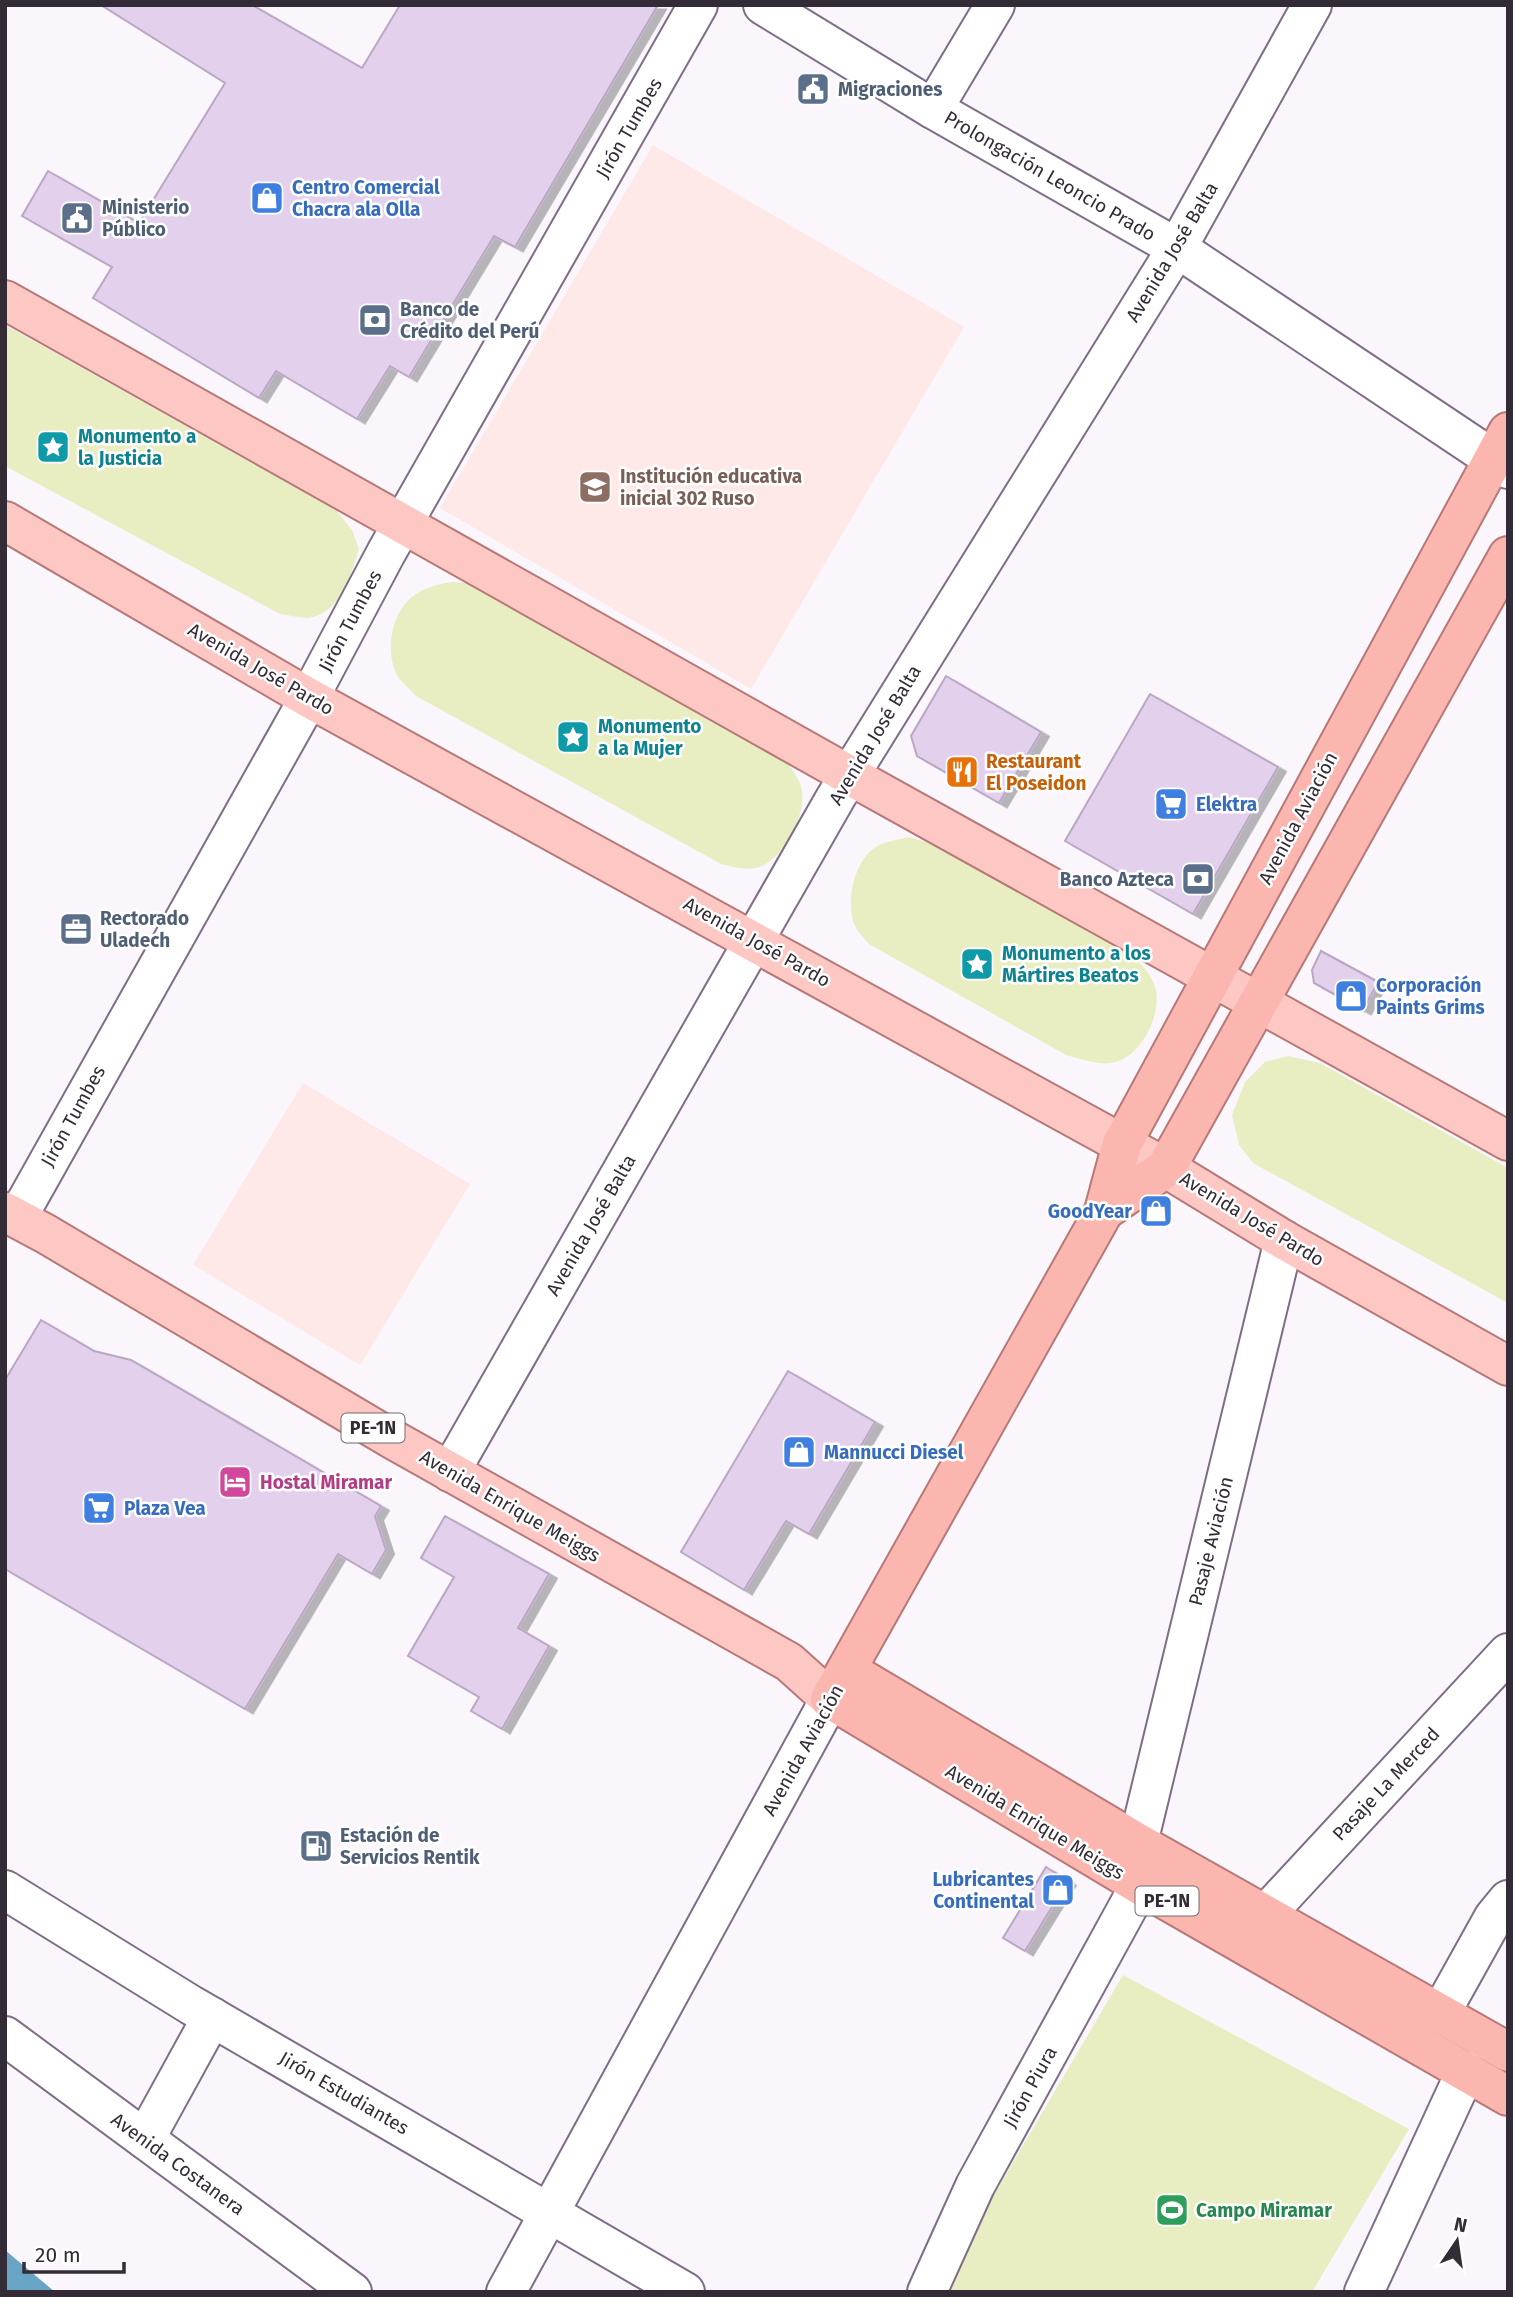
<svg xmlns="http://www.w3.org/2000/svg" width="1513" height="2297" font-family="'Fira Sans',sans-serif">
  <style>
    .education { fill: #fee8e8 }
    .green { fill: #e8eec1 }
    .water { fill: #68a5c5 }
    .building { fill: #e3d0ed; stroke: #baa7c3; stroke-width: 2; filter: url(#shadow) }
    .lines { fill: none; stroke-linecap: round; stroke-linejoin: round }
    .minor-casing { stroke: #7f6d87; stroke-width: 42 }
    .secondary-casing { stroke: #7f6d87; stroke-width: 42 }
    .primary-casing { stroke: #b67978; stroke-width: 42 }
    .trunk-casing { stroke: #b67978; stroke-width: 42 }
    .minor { stroke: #fff; stroke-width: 38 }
    .secondary { stroke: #fff; stroke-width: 38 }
    .primary { stroke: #fdc8c4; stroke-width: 38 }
    .trunk { stroke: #fcb6b0; stroke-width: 38 }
    .labels { text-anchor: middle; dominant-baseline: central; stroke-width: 5; stroke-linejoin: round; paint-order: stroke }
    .shield { fill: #fff; stroke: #706b72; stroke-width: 2 }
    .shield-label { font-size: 18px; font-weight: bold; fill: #332b36 }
    .service-label { font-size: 19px; font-weight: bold; fill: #4e5e75; stroke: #fff; text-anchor: start }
    .street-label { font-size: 19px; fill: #332b36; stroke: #fff }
    .shop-label { font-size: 19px; font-weight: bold; fill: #366cbe; stroke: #fff; text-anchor: start }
    .culture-label { font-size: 19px; font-weight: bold; fill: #0d838f; stroke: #fff; text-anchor: start }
    .education-label { font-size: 19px; font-weight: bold; fill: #785e54; stroke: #fff; text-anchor: start }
    .food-label { font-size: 19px; font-weight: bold; fill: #c56008; stroke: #fff; text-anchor: start }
    .hotel-label { font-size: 19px; font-weight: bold; fill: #b23c85; stroke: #fff; text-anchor: start }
    .leisure-label { font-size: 19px; font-weight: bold; fill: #27864d; stroke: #fff; text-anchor: start }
  </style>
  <defs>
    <filter id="shadow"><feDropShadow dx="8" dy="4.5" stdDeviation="0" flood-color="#0004"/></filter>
  </defs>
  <rect width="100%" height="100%" fill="#faf6fc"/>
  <g class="education">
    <polygon points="653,145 964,327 751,689 440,508"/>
    <polygon points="303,1083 470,1184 360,1365 193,1265"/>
  </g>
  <g class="green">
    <path d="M5 325 336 510 352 530 359 549C351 575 340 614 308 618 300 618 289 615 280 614L5 466Z"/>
    <path d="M452 582 470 583 783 758C791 768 800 778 802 791 806 816 783 860 759 867 746 871 734 867 721 864L416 696C410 689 401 682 397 675 384 651 392 609 416 594 427 587 439 584 452 582Z"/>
    <path d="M910 837 929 843 1133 956C1142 965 1151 974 1155 987 1163 1012 1142 1056 1115 1062 1100 1066 1081 1059 1066 1055L869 944C864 938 855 929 853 921 847 899 854 864 873 849 884 841 897 840 910 837Z"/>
    <polygon points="1288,1056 1320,1063 1508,1168 1508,1303 1253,1163 1239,1145 1232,1115 1245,1082 1265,1062"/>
    <polygon points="1123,1975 1409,2129 1312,2292 937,2292"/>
  </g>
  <polygon class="water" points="5,2250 55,2292 5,2292"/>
  <g class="building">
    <polygon points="101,5 252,5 362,68 400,5 658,5 515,247 494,236 409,377 390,366 357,419 276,371 259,398 93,298 112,267 22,216 48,171 139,223 225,83"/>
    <polygon points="946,676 1041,732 999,803 917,756 911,736"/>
    <polygon points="1150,694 1278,767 1193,914 1065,841"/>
    <polygon points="1321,951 1378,982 1363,1010 1314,983 1312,970"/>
    <polygon points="41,1320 94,1351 131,1360 381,1506 375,1516 386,1550 372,1574 338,1554 245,1709 5,1569 5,1380"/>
    <polygon points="788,1371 875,1422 809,1534 786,1521 744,1590 681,1552"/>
    <polygon points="445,1516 549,1574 518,1628 549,1646 502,1729 471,1711 479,1697 408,1656 454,1577 421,1558"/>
    <polygon points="1046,1867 1068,1881 1025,1951 1003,1938"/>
  </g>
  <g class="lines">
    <defs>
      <g id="minor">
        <polyline points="763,5 933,109 1177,248 1508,469"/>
        <polyline points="933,109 995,5"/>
        <polyline points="17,1218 309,698 386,553 698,5"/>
        <polyline points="450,1472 836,797 1177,248 1312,5"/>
        <polyline points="1138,1843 1284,1240"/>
        <polyline points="5,1890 191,2005 685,2292"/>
        <polyline points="1265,1915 1508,1653"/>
        <polyline points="1440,2014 1494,1917 1508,1900"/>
        <polyline points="145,2139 212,2017"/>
        <polyline points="506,2292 830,1699"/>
        <polyline points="927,2292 975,2186 1140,1885"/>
        <polyline points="1364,2292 1466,2071"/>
      </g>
      <polyline id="secondary" points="5,2036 352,2292"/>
      <g id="primary">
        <polyline points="5,300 849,775 1508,1141"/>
        <polyline points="5,521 309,698 1166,1168 1284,1240 1508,1366"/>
        <polyline points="5,1212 46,1234 392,1439 789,1662 830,1699"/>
      </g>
      <g id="trunk">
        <polyline points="1508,432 1122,1144 1104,1211 830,1699 1140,1885 1508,2096"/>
        <polyline points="1104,1211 1166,1168 1508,556"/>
        <polyline points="847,1670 1138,1843 1508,2052"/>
      </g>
    </defs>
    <use href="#minor" class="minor-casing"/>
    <use href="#secondary" class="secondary-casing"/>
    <use href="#primary" class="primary-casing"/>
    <use href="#trunk" class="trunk-casing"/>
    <use href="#minor" class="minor"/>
    <use href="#secondary" class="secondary"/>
    <use href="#primary" class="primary"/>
    <use href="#trunk" class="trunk"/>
  </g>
  <defs>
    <symbol id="civic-square" viewBox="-11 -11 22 22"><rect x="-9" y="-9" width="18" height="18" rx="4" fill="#5c6f8a" stroke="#fff"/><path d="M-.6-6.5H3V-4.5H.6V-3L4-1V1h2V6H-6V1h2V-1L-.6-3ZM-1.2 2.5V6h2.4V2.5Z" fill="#fff"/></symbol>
    <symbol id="shop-square" viewBox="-11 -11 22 22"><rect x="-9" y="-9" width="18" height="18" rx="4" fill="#3f7fe0" stroke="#fff"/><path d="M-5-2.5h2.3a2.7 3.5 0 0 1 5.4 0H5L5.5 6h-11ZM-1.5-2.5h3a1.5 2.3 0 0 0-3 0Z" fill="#fff"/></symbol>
    <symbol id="bank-square" viewBox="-11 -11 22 22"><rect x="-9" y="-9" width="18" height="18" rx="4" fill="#5c6f8a" stroke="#fff"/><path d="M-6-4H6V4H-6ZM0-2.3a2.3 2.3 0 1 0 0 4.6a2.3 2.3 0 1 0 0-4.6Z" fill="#fff"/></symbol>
    <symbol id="sight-square" viewBox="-11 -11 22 22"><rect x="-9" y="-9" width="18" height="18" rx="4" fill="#0f9aa8" stroke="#fff"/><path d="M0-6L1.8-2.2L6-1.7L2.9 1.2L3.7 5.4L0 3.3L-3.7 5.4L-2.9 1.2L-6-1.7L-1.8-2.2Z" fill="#fff"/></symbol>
    <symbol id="school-square" viewBox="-11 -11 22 22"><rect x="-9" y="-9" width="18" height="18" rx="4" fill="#8d6e63" stroke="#fff"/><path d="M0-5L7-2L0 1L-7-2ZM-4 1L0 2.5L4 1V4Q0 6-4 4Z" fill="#fff"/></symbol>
    <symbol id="restaurant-square" viewBox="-11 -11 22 22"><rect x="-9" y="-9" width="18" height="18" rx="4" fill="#e8710a" stroke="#fff"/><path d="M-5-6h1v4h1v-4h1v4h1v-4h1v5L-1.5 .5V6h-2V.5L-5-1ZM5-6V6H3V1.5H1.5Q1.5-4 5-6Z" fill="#fff"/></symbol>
    <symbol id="supermarket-square" viewBox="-11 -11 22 22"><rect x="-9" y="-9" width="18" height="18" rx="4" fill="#3f7fe0" stroke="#fff"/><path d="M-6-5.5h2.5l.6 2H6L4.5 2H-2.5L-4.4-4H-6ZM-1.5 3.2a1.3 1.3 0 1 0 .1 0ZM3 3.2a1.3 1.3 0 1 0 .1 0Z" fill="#fff"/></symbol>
    <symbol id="office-square" viewBox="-11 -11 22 22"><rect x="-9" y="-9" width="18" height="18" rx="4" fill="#5c6f8a" stroke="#fff"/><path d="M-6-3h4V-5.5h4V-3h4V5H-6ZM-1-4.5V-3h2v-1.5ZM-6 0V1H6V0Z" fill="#fff"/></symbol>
    <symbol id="hotel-square" viewBox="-11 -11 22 22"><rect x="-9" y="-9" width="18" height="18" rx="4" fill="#d1479c" stroke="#fff"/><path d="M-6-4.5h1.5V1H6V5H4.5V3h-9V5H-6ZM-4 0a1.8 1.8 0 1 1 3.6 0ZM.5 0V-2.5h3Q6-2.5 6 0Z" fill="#fff"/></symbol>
    <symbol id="fuel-square" viewBox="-11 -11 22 22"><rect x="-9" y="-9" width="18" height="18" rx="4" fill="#5c6f8a" stroke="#fff"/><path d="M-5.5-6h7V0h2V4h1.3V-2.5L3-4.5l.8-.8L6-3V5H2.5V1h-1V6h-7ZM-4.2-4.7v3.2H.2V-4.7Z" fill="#fff"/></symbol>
    <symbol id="stadium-square" viewBox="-11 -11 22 22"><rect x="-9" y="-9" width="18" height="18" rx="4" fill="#2e9e5b" stroke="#fff"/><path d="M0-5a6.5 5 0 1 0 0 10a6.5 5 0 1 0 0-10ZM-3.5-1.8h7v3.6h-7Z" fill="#fff"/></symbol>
  </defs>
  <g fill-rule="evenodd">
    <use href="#civic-square" x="794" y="70" width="38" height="38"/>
    <use href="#shop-square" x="248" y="179" width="38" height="38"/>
    <use href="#civic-square" x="58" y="199" width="38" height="38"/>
    <use href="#bank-square" x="356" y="301" width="38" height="38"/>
    <use href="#sight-square" x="34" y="428" width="38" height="38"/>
    <use href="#school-square" x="576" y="468" width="38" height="38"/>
    <use href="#sight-square" x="554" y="718" width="38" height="38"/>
    <use href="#restaurant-square" x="943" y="753" width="38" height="38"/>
    <use href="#supermarket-square" x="1152" y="785" width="38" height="38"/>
    <use href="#bank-square" x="1179" y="860" width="38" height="38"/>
    <use href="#office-square" x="57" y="910" width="38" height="38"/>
    <use href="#sight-square" x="958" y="945" width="38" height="38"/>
    <use href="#shop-square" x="1332" y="977" width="38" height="38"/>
    <use href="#shop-square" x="1137" y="1192" width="38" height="38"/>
    <use href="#shop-square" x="780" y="1433" width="38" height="38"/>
    <use href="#hotel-square" x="216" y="1463" width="38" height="38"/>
    <use href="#supermarket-square" x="80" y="1489" width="38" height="38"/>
    <use href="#fuel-square" x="297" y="1827" width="38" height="38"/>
    <use href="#shop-square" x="1039" y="1871" width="38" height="38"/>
    <use href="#stadium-square" x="1153" y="2191" width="38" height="38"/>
  </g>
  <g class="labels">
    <g class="shield">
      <rect x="341.5" y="1413.5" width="63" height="29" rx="5"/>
      <rect x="1135.5" y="1886.5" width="63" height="29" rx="5"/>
    </g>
    <g class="shield-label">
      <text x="373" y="1428">PE-1N</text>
      <text x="1167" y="1901">PE-1N</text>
    </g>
    <g class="service-label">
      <text x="838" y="89">Migraciones</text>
      <text x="102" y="207">Ministerio<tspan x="102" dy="22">Público</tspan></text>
      <text x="400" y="309">Banco de<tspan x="400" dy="22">Crédito del Perú</tspan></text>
      <text x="1174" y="879" text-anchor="end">Banco Azteca</text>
      <text x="100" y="918">Rectorado<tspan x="100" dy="22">Uladech</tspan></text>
      <text x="340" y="1835">Estación de<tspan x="340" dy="22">Servicios Rentik</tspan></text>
    </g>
    <g class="street-label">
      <text transform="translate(629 128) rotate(-60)">Jirón Tumbes</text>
      <text transform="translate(1050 176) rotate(30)">Prolongación Leoncio Prado</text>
      <text transform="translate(1172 252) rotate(-59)">Avenida José Balta</text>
      <text transform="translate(350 621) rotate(-62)">Jirón Tumbes</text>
      <text transform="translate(261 669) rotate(30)">Avenida José Pardo</text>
      <text transform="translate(875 735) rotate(-59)">Avenida José Balta</text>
      <text transform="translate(1298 818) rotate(-62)">Avenida Aviación</text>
      <text transform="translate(757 942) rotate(29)">Avenida José Pardo</text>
      <text transform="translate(73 1116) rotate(-61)">Jirón Tumbes</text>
      <text transform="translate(1252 1219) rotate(31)">Avenida José Pardo</text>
      <text transform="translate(591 1225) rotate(-60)">Avenida José Balta</text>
      <text transform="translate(510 1506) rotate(30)">Avenida Enrique Meiggs</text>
      <text transform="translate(1211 1541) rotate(-76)">Pasaje Aviación</text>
      <text transform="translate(803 1750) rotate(-61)">Avenida Aviación</text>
      <text transform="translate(1386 1784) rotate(-47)">Pasaje La Merced</text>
      <text transform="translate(1035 1822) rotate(31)">Avenida Enrique Meiggs</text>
      <text transform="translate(1030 2087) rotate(-61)">Jirón Piura</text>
      <text transform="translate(344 2093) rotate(30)">Jirón Estudiantes</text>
      <text transform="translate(178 2164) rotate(36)">Avenida Costanera</text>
    </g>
    <g class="shop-label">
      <text x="292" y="187">Centro Comercial<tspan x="292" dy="22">Chacra ala Olla</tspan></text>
      <text x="1196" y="804">Elektra</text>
      <text x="1376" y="985">Corporación<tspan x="1376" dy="22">Paints Grims</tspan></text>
      <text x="1132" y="1211" text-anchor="end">GoodYear</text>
      <text x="824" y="1452">Mannucci Diesel</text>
      <text x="124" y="1508">Plaza Vea</text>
      <text x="1034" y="1879" text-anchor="end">Lubricantes<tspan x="1034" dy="22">Continental</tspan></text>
    </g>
    <g class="culture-label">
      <text x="78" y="436">Monumento a<tspan x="78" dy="22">la Justicia</tspan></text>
      <text x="598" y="726">Monumento<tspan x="598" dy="22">a la Mujer</tspan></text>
      <text x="1002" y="953">Monumento a los<tspan x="1002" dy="22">Mártires Beatos</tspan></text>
    </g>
    <g class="education-label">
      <text x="620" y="476">Institución educativa<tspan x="620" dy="22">inicial 302 Ruso</tspan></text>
    </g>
    <g class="food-label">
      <text x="986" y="761">Restaurant<tspan x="986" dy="22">El Poseidon</tspan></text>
    </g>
    <g class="hotel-label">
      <text x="260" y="1482">Hostal Miramar</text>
    </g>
    <g class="leisure-label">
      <text x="1196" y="2210">Campo Miramar</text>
    </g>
  </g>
  <rect width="1513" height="2297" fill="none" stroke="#332b36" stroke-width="14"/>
  <g transform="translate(1457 2241) rotate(13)" stroke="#ffffff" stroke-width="5" paint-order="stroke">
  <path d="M0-5L12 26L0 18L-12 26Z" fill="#332b36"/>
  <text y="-10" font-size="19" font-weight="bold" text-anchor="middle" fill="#332b36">N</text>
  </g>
  <path d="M24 2262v10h100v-10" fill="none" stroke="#332b36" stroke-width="3.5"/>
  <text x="35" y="2262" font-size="21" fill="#332b36" stroke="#ffffff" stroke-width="5" paint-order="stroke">20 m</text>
</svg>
